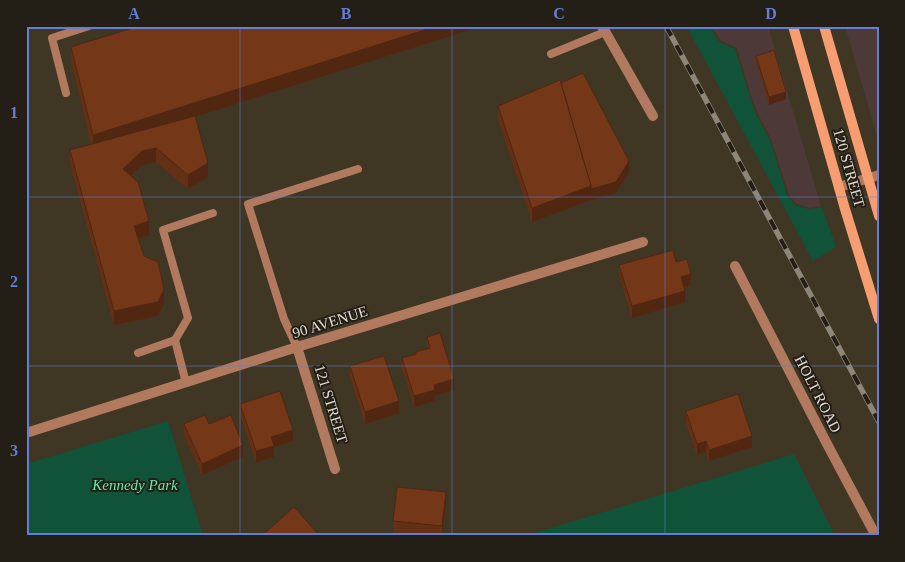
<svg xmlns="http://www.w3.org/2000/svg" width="905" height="562" font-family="'Times New Roman',serif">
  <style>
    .commercial { fill: #4e3939 }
    .green { fill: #105338 }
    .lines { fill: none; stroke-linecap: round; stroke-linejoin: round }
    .service { stroke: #b17a5e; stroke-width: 8 }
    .minor { stroke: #b17a5e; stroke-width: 10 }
    .tertiary { stroke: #b17a5e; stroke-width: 10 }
    .secondary { stroke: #f69e71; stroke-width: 10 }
    .rail-casing { stroke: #8e8677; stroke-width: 5.5 }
    .rail { stroke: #231e16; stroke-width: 4; stroke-dasharray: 11; stroke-linecap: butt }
    .wall { fill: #643015 }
    .shaded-wall { fill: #512711 }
    .building { fill: #743818; stroke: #512711 }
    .grid { fill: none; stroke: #627fd5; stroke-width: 1; stroke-opacity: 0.55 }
    .labels { text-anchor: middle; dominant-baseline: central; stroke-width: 4; stroke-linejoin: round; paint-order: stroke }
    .street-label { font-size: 15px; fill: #e2dbd0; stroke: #231e16 }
    .park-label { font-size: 15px; font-style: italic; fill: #63ecaf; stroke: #231e16 }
    .neatline { fill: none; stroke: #627fd5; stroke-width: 2 }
    .grid-label { font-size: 16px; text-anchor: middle; font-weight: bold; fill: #627fd5 }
  </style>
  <rect width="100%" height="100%" fill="#403624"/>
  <g class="commercial">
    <polygon points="712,26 768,26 821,206 810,208 797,204 789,195 771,139 758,114 752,99 737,48 720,40"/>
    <polygon points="845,26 879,26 879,139 877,136"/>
  </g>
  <g class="green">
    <polygon points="690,26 710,26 718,41 735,49 755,113 770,140 787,195 795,205 808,209 822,207 836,247 813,261 688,29"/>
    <polygon points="168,421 203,536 26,536 26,464"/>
    <polygon points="794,454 835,536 525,536"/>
  </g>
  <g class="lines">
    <g class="service">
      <polyline points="551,54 605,32"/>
      <polyline points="66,93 52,38 89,26"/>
      <polyline points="297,347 284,319 248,204 358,169"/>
      <polyline points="138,353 175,340"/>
      <polyline points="186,383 175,340 188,318 163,230 213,213"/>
    </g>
    <g class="minor">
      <polyline points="602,26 653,116"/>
      <polyline points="735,266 826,442 876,536"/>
      <polyline points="297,347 335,469"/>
      <polyline points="26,433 297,347 643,242"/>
    </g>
    <polyline class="tertiary" points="839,187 879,175"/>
    <g class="secondary">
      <polyline points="793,26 845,209 879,319"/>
      <polyline points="824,26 879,216"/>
    </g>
    <defs>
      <polyline id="rail" points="666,26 879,422"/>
    </defs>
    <use href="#rail" class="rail-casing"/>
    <use href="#rail" class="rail"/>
  </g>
  <g class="wall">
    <polygon points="71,47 195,117 208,177 188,189 156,162 142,165 131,176 149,235 138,239 144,256 164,304 158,316 114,325 70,164 70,150 91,144 71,61"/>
    <polygon points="756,56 786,99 769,105 756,63"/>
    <polygon points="561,83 629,172 616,193 591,200 532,222 498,120 498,106"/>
    <polygon points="676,262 691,285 684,287 685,302 632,318 619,276 619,265"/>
    <polygon points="427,337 454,390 435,396 435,401 414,407 402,369 402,358 416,354 427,349"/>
    <polygon points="350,366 399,413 365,424 350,377"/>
    <polygon points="240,404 293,441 274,447 274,457 256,462 240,415"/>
    <polygon points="686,411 752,447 709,461 706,452 697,455 686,422"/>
    <polygon points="184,424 209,424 243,457 202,475 184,435"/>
    <polygon points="446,503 442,536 429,536 393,532 393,521"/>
  </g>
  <g class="shaded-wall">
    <polygon points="437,26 482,26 93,149 93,135"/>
    <polygon points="786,92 786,99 769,105 769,97"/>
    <polygon points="156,148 156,162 142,165 123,183 123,169 142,151"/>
    <polygon points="629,161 629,172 616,193 591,200 532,222 532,208"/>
    <polygon points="208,163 208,177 188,189 188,175"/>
    <polygon points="149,221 149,235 134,240 134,226"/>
    <polygon points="691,274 691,285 681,288 681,277"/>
    <polygon points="164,290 164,304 158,316 114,325 114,311"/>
    <polygon points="685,291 685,302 632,318 632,306"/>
    <polygon points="454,379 454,390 435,396 435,401 414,407 414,396 434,385"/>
    <polygon points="399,401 399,413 365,424 365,412"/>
    <polygon points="293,430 293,441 274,447 274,457 256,462 256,451 271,437"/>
    <polygon points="752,436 752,447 709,461 709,450"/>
    <polygon points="706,441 706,452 697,455 697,444"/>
    <polygon points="243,445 243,457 202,475 202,464"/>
    <polygon points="446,492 446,503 442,536 442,526"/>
  </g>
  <g class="building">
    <polygon points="139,26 437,26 93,135 71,47"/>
    <polygon points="774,50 786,92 769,97 756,56"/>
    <polygon points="583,73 629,161 616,182 591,189 591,186 561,83"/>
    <polygon points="560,80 591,186 532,208 498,106"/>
    <polygon points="195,116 208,163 188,175 156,148 142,151 123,169 138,182 149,221 134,226 144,256 158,262 164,290 158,302 114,311 70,150"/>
    <polygon points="673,250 676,262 687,259 691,274 681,277 685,291 632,306 619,265"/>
    <polygon points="440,333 454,379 434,385 435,390 414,396 402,358 416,354 416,352 430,348 427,337"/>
    <polygon points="384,356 399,401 365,412 350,366"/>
    <polygon points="280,391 293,430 271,437 274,446 256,451 240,404"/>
    <polygon points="738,394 752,436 709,450 706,441 697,444 686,411"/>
    <polygon points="205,415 209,424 231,415 243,445 202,464 184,424"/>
    <polygon points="397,487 446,492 442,526 393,521"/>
    <polygon points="294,507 318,534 316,536 267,536 265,533"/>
  </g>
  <path class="grid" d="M240 26V536M452 26V536M665 26V536M26 197H879M26 366H879"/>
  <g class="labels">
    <g class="street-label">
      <text transform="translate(849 168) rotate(74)">120 STREET</text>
      <text transform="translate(330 322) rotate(-17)">90 AVENUE</text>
      <text transform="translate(818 394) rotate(63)">HOLT ROAD</text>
      <text transform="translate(331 404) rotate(73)">121 STREET</text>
    </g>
    <g class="park-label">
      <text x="135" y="485">Kennedy Park</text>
    </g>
  </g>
  <rect width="905" height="562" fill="none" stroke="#231e16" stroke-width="55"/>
  <rect x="28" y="28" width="850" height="506" class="neatline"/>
  <g class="grid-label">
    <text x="134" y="19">A</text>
    <text x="346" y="19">B</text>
    <text x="559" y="19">C</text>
    <text x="771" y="19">D</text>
    <text x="14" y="118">1</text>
    <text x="14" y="287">2</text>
    <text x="14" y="456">3</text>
  </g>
</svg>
